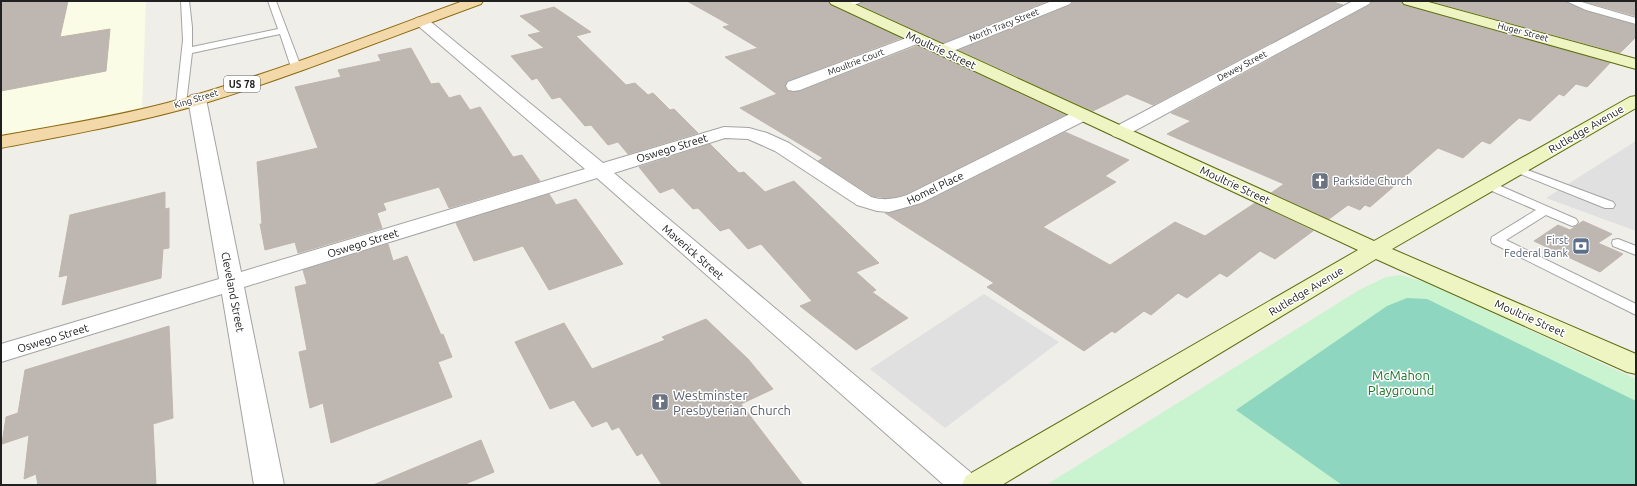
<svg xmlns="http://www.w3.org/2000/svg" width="1637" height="486" font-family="Ubuntu,sans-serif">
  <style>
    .education { fill: #fbfce5 }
    .park { fill: #caf4d0 }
    .pitch { fill: #8ed6bf }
    .parking { fill: #e0e0e0 }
    .building { fill: #bdb6b1; stroke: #c0b6ac }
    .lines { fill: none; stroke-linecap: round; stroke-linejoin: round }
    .lane-casing { stroke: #a4a4a4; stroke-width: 2 }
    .street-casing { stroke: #a4a4a4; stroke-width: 2 }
    .secondary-casing { stroke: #5e6e11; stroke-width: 2 }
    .primary-casing { stroke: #8d6b10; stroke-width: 2 }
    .lane { fill: #fff; fill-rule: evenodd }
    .street { fill: #fff; fill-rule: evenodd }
    .secondary { fill: #eef4c2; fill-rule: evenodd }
    .primary { fill: #f3d8aa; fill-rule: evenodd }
    .labels { text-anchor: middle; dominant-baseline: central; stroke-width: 3; stroke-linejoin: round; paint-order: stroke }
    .far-street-label { font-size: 9px; fill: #202020; stroke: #fff }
    .shield { fill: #fff; stroke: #636363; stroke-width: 1 }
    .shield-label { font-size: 10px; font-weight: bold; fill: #202020 }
    .street-label { font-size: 11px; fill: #202020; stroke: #fff }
    .worship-label { font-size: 11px; fill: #5b616d; stroke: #fff; text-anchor: start }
    .service-label { font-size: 11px; fill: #4e5e75; stroke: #fff; text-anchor: end }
    .near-park-label { font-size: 13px; fill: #187525; stroke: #fff }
    .near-worship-label { font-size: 13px; fill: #5b616d; stroke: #fff; text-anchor: start }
  </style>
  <rect width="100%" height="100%" fill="#f0eee8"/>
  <polygon class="education" points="1,1 146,1 142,109 1,136"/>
  <polygon class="park" points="1401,275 1425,282 1636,379 1636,485 1046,485 1359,290 1386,277"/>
  <polygon class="pitch" points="1407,298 1427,299 1636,401 1636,485 1342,485 1236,410 1387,306"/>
  <g class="parking">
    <polygon points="1636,141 1636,231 1546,198"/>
    <polygon points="984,294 1059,342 945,428 870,369"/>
  </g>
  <g class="building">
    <polygon points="1,1 68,1 60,37 110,29 106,71 1,91"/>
    <polygon points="687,1 828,1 830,5 901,38 787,81 785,87 788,91 801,91 917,46 1065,115 906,194 889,198 872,196 818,161 823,158 740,108 777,94 725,57 758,48 723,27 730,25"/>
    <polygon points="864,1 1048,1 943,43 859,4"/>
    <polygon points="1073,1 1330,1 1343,5 1153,105 1127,94 1093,111 959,50 1071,5"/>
    <polygon points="1372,1 1401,1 1404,5 1610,63 1587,87 1576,84 1564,96 1559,94 1530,121 1519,118 1490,144 1482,141 1463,158 1438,148 1370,207 1365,205 1360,210 1348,205 1329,219 1271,193 1284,184 1167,134 1191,121 1171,113 1370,5"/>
    <polygon points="1431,1 1565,1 1585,11 1636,25 1636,37 1620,53"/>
    <polygon points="1583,1 1636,1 1636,16"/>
    <polygon points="554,7 591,32 576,36 626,85 635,83 648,95 653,93 670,110 674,109 698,133 628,154 618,142 608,145 591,125 585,126 560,97 552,99 537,78 532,80 511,56 544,48 528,35 541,32 520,16"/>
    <polygon points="411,48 431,84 439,83 449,98 460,95 470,110 480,107 513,157 522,155 540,181 449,208 439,187 383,203 386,210 377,213 382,228 298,253 295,242 265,250 260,224 262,224 257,162 318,148 295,87 341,77 338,70 381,61 378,55"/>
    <polygon points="1065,132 1129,160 1105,176 1116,182 1043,227 1110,265 1175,222 1205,236 1255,203 1313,231 1275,259 1260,251 1227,277 1220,273 1187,298 1178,293 1151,315 1144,311 1115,333 1112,331 1084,351 987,287 994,283 885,213 889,213 922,204"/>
    <polygon points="710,144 739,173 744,172 765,192 794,181 879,263 856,272 876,290 872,292 908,318 856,350 800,306 812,301 761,244 748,249 729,228 720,231 698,208 693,209 673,188 660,193 639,167"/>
    <polygon points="165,192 165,209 169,208 169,248 163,249 161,278 62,305 68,275 59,277 70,215"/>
    <polygon points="549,194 556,205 576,199 623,264 549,290 523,246 474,261 456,223"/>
    <polygon points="1583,221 1612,234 1598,243 1623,254 1600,272 1534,241 1558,225 1570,230"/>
    <polygon points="388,244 393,261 407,256 441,335 443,334 452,357 438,362 452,397 331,443 323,403 310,408 299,352 307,350 295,287 307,284 303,270"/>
    <polygon points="706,319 748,359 773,389 741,404 803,485 662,485 642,453 637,456 619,427 612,430 607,421 592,427 574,400 550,409 515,342 564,323 592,369 665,340 662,337"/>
    <polygon points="169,326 173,418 153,424 156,485 38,485 36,474 24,479 29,435 2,444 6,417 18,413 25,370"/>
    <polygon points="481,440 494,472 463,485 373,485"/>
  </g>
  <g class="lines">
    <defs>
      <g id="lane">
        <polygon points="181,1 189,1 192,27 192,47 278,29 268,1 276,1 301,67 296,70 291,67 280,34 192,53 186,104 181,107 177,106 176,104 183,40"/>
        <polygon points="851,1 863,1 846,9 842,6"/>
        <polygon points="1566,1 1578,1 1636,18 1636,24 1586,10"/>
        <polygon points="1517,166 1613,202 1615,205 1613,208 1605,208 1513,171 1511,169 1513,167"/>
        <polygon points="1489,181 1576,219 1578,222 1576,225 1572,226 1546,215 1506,240 1636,304 1636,315 1492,243 1491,240 1492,237 1536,210 1485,188 1483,185 1485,182"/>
        <polygon points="1618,239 1636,246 1636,255 1613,246 1612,243 1613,240"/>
      </g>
      <g id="street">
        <polygon points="1052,1 1072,1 1070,4 948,53 942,55 936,53 934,50 936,47"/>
        <polygon points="1353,1 1371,1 1369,4 1125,136 1119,138 1113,136 1110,132 1113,128"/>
        <path d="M421 17 426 18 603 163 724 127 749 128 767 133 789 143 871 197C884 201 895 199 907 195L1076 111 1082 110 1088 111 1091 115 1088 119 921 203 889 212 877 211 857 205 775 151 748 139 725 138 614 173 975 476 979 485H944L597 178 244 287 284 485H254L222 294 1 362V344L219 279 188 99 191 95 197 94 203 95 206 99 241 272 585 169 416 24 414 21 416 18Z"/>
        <polygon points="917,34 922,36 925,39 922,42 800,90 794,91 788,90 786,86 788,82"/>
      </g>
      <g id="secondary">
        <polygon points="829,1 848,1 1374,241 1630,97 1636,96 1636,108 1392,249 1636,354 1636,374 1627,372 1376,259 1002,485 962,485 966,476 1358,250 831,4"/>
        <polygon points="1402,1 1425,1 1636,59 1636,69 1404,4"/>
      </g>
      <path id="primary" d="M463 1H483L481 4C388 38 296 75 202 104 136 123 68 135 1 148V136C57 126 113 117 167 103 268 75 365 37 463 1Z"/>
    </defs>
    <use href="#lane" class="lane-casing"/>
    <use href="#street" class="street-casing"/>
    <use href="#secondary" class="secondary-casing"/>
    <use href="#primary" class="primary-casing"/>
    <use href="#lane" class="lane"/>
    <use href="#street" class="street"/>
    <use href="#secondary" class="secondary"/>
    <use href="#primary" class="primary"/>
  </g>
  <defs>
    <symbol id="church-square" viewBox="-11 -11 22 22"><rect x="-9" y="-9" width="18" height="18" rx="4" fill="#6b7280" stroke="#fff"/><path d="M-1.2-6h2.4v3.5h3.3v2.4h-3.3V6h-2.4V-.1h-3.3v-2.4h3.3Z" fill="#fff"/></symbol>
    <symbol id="bank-square" viewBox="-11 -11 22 22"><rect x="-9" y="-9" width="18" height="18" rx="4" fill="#5c6f8a" stroke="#fff"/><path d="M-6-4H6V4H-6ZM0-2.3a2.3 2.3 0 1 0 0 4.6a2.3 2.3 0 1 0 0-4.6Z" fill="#fff"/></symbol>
  </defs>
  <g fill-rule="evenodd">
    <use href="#church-square" x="1310" y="171" width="20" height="20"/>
    <use href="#bank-square" x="1571" y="236" width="20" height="20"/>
    <use href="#church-square" x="650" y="392" width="20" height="20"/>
  </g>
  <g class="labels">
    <g class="far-street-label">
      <text transform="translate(1004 25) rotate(-22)">North Tracy Street</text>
      <text transform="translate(1523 32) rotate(15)">Huger Street</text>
      <text transform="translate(856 62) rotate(-21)">Moultrie Court</text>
      <text transform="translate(1242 66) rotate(-28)">Dewey Street</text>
      <text transform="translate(196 99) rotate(-17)">King Street</text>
    </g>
    <rect class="shield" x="224" y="76" width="36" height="16" rx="3"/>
    <g class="shield-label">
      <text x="242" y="84">US 78</text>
    </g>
    <g class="street-label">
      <text transform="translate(941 50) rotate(25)">Moultrie Street</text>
      <text transform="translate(1586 129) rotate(-30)">Rutledge Avenue</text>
      <text transform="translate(672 148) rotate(-17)">Oswego Street</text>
      <text transform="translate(1235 185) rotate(25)">Moultrie Street</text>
      <text transform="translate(935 188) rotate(-26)">Homel Place</text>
      <text transform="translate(363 243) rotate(-17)">Oswego Street</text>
      <text transform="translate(693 252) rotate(41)">Maverick Street</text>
      <text transform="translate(1306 291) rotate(-31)">Rutledge Avenue</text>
      <text transform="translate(233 292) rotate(79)">Cleveland Street</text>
      <text transform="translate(1530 318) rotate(24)">Moultrie Street</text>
      <text transform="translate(53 338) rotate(-17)">Oswego Street</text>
    </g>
    <g class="worship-label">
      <text x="1333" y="181">Parkside Church</text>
    </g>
    <g class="service-label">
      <text x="1568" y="240">First<tspan x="1568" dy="13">Federal Bank</tspan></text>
    </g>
    <g class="near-park-label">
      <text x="1401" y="375">McMahon<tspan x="1401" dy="15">Playground</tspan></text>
    </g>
    <g class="near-worship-label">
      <text x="673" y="395">Westminster<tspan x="673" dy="15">Presbyterian Church</tspan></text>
    </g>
  </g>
  <rect width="1637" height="486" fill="none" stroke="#202020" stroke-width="4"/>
</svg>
